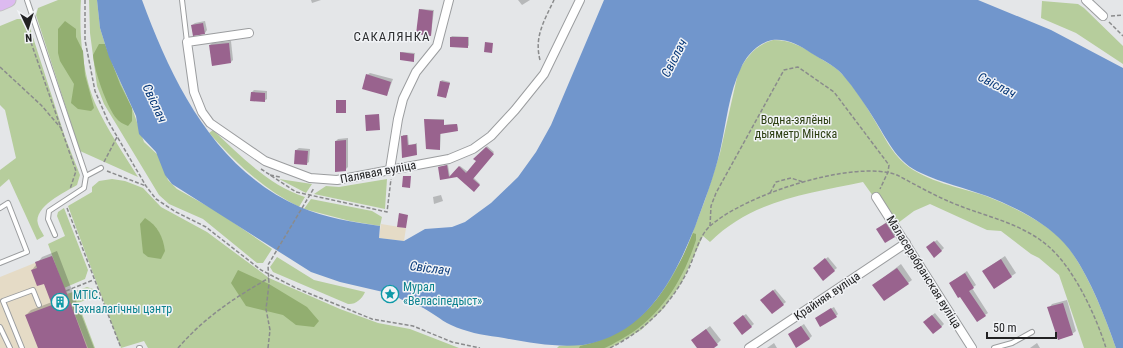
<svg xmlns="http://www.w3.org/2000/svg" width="1123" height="348" font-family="'Roboto Condensed',sans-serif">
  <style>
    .industrial { fill: #e5dbc6 }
    .green { fill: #b6cd9c }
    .forest { fill: #92ae70 }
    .water { fill: #7196cc }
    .shadow { fill: #0003 }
    .building { fill: #99638e }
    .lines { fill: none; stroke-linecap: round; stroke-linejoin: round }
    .lane-casing { stroke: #9b9d9f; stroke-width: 6 }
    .street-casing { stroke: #9b9d9f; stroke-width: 10 }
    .primary-casing { stroke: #c1c1c1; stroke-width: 15 }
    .path { stroke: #8a8b8c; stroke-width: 1.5; stroke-dasharray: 4 2; stroke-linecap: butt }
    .lane { stroke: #fff; stroke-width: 4 }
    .street { stroke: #fff; stroke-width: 8 }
    .primary { stroke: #dcbaf0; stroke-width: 13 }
    .labels { text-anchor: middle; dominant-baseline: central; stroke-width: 3; stroke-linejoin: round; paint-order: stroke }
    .park-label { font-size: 12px; fill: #2d3f12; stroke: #f1f3f6 }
    .street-label { font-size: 12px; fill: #222223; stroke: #f1f3f6 }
    .culture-label { font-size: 12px; fill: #0d838f; stroke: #f1f3f6; text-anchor: start }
    .neighbourhood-label { font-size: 13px; letter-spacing: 1px; fill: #2d2f31; stroke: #f1f3f6 }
    .water-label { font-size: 13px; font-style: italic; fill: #073879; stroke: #f1f3f6 }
  </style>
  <rect width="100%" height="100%" fill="#e4e6e8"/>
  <g class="industrial">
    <polygon points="381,224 406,228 404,241 379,238"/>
    <polygon points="52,256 91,348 0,348 0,277"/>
  </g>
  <g class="green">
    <path d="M58 0H81C79 33 82 71 95 103 107 129 123 153 138 177L80 151 36 15 38 8Z"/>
    <polygon points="89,0 97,0 100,28 109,57 132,108 144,142 159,156 168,180 177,189 218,212 272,249 263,263 257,263 203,219 169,204 159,195 104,104 97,86 90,33"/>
    <polygon points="1042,1 1078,4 1084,8 1123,46 1123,64 1076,33 1041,18"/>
    <path d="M17 19H22L30 28 65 137 80 175 77 185C65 192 33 207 38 224 39 228 42 232 44 236L37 240 9 179 0 187V170L16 158 5 110 0 105V26Z"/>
    <path d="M773 40C790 40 801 46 815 55 822 60 831 64 838 70 853 84 865 104 875 121 884 136 891 152 905 164 927 182 959 187 986 196 1010 205 1047 223 1064 242 1086 268 1105 316 1116 348H1084L1059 275 1039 258 1031 254 1001 231 987 230 930 204 914 211 898 223 878 196H873L863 182C807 194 752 200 710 242L703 236 682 282 664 308 641 330 610 348H557L559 346 591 343 642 316 657 300 684 255 705 200 720 153 738 73C746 57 756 45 773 40Z"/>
    <path d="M213 130C241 156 268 185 305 197L299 207C263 189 236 163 209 133Z"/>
    <polygon points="112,179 125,181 143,188 161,207 207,232 269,278 340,309 378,323 410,329 459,348 148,348 144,341 121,348 68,206 92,192 92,187 99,181"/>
    <polygon points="279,179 312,184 306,193"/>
    <polygon points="387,179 385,209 314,194 326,186 339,187"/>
    <polygon points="311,199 372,211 382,217 380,226 350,221 304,209"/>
    <polygon points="64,208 88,270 85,279 64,288 48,244 65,236 57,216 58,212"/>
    <path d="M277 257 314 280 365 292C362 299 355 305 348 304L273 272 270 267Z"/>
    <polygon points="87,287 93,289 98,295 78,303 95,348 88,348 67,294"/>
  </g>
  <g class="forest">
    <polygon points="65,21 76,29 76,37 83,51 85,75 93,104 94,108 91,111 78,109 71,103 74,84 60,61 58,53 58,29"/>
    <path d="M99 44H105L120 84 132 108V121L128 126C124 124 119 122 117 119 107 108 94 70 93 55Z"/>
    <path d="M145 218C158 226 163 237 165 251L161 259 148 257 143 253 140 224Z"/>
    <path d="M693 233 696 234V240C683 281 659 319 620 340 615 342 609 347 604 348 596 348 587 348 579 348L580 346C643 332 670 289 693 233Z"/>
    <polygon points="238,270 269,284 307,307 319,321 314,327 296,325 283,315 246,306 231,283"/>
  </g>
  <path class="water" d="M97 0H142C172 82 215 170 300 207 325 218 354 222 380 226L379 238 404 241 425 229 452 227 465 222 491 203 518 177 536 152 551 125 604 0H978L1051 30 1123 68V348H1116C1105 316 1086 267 1064 243 1045 222 1013 206 987 196 965 188 942 183 921 173 898 163 889 143 876 122 866 106 855 89 842 74 834 65 822 60 811 53 800 45 786 38 772 40 758 43 746 56 741 68 729 92 726 125 720 151 714 177 704 202 695 227 673 281 646 334 583 345 555 348 525 342 498 337 482 335 466 332 451 325 440 320 431 311 419 306 411 302 401 302 396 295L340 282 311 272 172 184 165 175 156 152 139 134 136 116 109 57 100 28Z"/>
  <g class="shadow">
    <polygon points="311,0 321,0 312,3"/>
    <polygon points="518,0 530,0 522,5"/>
    <polygon points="421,9 434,10 431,34 420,10"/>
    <polygon points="205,21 207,30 205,33 192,25 195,23"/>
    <polygon points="452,36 469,37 469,46 451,37"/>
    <polygon points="231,41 233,60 231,62 212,65 210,45 212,43"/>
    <polygon points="402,52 415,53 414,60 401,53"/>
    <polygon points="370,73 393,79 387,95 367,75"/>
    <polygon points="442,80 450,82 446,97 441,81"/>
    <polygon points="254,90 267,91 267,99 264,101 251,100 252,92"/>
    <polygon points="426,119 444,119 444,125 457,124 458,129 441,133 440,149"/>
    <polygon points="403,135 408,135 409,146 417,143 417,154 403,157"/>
    <polygon points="348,138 348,167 345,170 336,141 338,139"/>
    <polygon points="487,146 494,152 473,177 480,184 474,190 458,176 450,177 460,166 468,172 477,161 475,159"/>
    <polygon points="299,148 310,149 309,162 306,164 296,150"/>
    <polygon points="448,165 450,177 441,179 439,167"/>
    <polygon points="441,195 443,201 434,204 433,197"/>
    <polygon points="888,221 897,234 894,236 877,229"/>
    <polygon points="937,240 944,248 941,251 930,245"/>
    <polygon points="57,251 94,348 39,348 26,315 31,310 52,302 44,283 32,270 42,257"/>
    <polygon points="1005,256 1016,273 994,288 983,271"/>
    <polygon points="828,257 837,268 823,279 817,266"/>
    <polygon points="901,264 912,280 908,283 874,285"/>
    <polygon points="967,271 976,285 972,288 988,313 985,315 950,283"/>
    <polygon points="775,289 786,302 772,313 764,298"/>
    <polygon points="1067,300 1076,331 1072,334 1049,308 1052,304"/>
    <polygon points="834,307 838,314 836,316 819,316"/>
    <polygon points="935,313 944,324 941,327 927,319"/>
    <polygon points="746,314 754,324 742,334 736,321"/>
    <polygon points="804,324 812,336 809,339 789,334"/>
    <polygon points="710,326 721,340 713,348 698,348 696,337"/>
    <polygon points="774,343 777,348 767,348"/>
    <polygon points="1037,343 1040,348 1030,348"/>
  </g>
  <g class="building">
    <polygon points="419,9 433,11 431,36 416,34"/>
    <polygon points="203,23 205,34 193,36 191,25"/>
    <polygon points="450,37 468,37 468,48 450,47"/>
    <polygon points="485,42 493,43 492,53 484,52"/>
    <polygon points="229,43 231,63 212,66 209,45"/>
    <polygon points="400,52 414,54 414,62 400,60"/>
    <polygon points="366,74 391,82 387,96 362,89"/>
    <polygon points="440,81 450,83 446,98 437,96"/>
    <polygon points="251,92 265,93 265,102 250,101"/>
    <rect x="336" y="100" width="10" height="13"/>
    <polygon points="379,114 380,130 366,131 365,115"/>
    <polygon points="424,119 444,120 444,125 457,124 458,131 440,134 440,150 426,149"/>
    <polygon points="407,135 408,147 408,145 416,144 417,155 402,158 401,136"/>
    <polygon points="346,140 346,171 335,172 335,141"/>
    <polygon points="486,147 494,154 473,179 480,185 474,192 457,177 440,180 438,167 447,165 449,177 459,166 466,173 476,161 473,159"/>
    <polygon points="295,150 308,151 307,165 294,164"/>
    <polygon points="403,176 411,176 410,188 402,187"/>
    <polygon points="399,213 408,215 406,228 397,227"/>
    <polygon points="886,223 895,237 885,243 876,229"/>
    <polygon points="934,241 942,251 934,258 926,247"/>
    <polygon points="52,256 66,291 87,348 38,348 25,315 52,305 44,284 37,286 31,270 37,268 35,262"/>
    <polygon points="825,258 835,271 823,281 813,268"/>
    <polygon points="1001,259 1012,277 994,289 982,271"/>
    <polygon points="897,268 909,284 884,301 872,285"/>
    <polygon points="965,273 974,288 969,291 986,316 977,322 960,297 958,298 949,283"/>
    <polygon points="773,290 784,305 772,314 760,300"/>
    <polygon points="1063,303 1073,335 1058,340 1047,307"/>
    <polygon points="831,308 837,317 820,327 815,318"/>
    <polygon points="743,315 752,327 742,335 733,323"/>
    <polygon points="932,315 942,327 933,334 923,322"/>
    <polygon points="801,326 810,339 796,348 788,334"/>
    <polygon points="706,329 718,345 714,348 697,348 691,340"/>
  </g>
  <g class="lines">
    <defs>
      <g id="lane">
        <polyline points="27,0 86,176 84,188 49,211 48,219 55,235"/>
        <polyline points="182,0 187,42"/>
        <polyline points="86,176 101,168"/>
        <polyline points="0,208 8,203 27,252 0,263"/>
        <polyline points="0,327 10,348"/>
        <polyline points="22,348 3,301 33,290 39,305"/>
        <polyline points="139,348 140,348"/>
        <polyline points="994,348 1012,343 1032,332"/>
      </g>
      <g id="street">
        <polyline points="1086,0 1103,16"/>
        <polyline points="249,33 187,42 194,92 202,112 210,123 265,161 310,178 337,180 449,159 473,149 491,136 515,110 544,74 580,0"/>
        <polyline points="390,169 398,119 403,99 416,72 437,46 449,0"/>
        <polyline points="876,197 972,348"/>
        <polyline points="749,348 906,243"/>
      </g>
      <polyline id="primary" points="0,4 9,0"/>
    </defs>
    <use href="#lane" class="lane-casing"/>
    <use href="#street" class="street-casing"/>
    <use href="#primary" class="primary-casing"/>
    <g class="path">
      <polyline points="85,0 85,40 95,91 108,121 146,186 156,199 176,212 206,227 261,270 296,288 372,319 413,326 452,342 480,348"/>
      <polyline points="21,14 76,171 70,189"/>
      <polyline points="1111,16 1123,15"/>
      <polyline points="1109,22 1123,36"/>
      <path d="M540 60C534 37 544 21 554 0"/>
      <polyline points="0,67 41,105 61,128"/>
      <polyline points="104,162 117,137"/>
      <polyline points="261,169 296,192 387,212 391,179"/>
      <polyline points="107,171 146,186"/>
      <polyline points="270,175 280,177"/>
      <polyline points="770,193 776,182 791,178 803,182"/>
      <polyline points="67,208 121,348"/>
      <polyline points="710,226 711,206 716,193 784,70 798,67 834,92 889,165 888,172 880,189"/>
      <polyline points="66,291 93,280"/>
      <path d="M178 348C205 317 234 298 269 278"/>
      <polyline points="268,348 270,330 266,309 269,284 268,265 314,188"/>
      <path d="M610 348C644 331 671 305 688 270 695 256 698 238 709 227 743 195 854 159 897 175 916 185 935 196 955 204 987 217 1021 223 1048 246 1074 268 1096 316 1106 348"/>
    </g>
    <use href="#lane" class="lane"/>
    <use href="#street" class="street"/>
    <use href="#primary" class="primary"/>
  </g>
  <defs>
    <symbol id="sight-ring" viewBox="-11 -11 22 22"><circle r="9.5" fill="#f1f3f6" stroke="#0f9aa8" stroke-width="1.5"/><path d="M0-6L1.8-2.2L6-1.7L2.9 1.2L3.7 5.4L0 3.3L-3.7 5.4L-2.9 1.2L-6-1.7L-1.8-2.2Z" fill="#0f9aa8"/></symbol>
    <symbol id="building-ring" viewBox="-11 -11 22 22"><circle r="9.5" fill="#f1f3f6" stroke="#0f9aa8" stroke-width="1.5"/><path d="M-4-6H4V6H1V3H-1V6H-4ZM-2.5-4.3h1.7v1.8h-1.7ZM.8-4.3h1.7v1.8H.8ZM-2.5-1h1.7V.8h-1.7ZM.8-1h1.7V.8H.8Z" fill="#0f9aa8"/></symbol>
  </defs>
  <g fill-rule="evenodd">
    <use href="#sight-ring" x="380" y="284" width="20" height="20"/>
    <use href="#building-ring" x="50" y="292" width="20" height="20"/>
  </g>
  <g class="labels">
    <g class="park-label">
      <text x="796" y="120">Водна-зялёны<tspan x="796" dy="14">дыяметр Мінска</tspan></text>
    </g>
    <g class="street-label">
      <text transform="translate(378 172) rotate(-11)">Палявая вуліца</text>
      <text transform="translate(924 272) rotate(58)">Маласерабранская вуліца</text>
      <text transform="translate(827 296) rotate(-34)">Крайняя вуліца</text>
    </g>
    <g class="culture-label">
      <text x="403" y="287">Мурал<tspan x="403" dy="14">«Веласіпедыст»</tspan></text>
      <text x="73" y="295">МТІС.<tspan x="73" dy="14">Тэхналагічны цэнтр</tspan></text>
    </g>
    <g class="neighbourhood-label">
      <text x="392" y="36">САКАЛЯНКА</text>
    </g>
    <g class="water-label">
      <text transform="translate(674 58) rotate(-63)">Свіслач</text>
      <text transform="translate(997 85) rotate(27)">Свіслач</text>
      <text transform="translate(155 103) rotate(65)">Свіслач</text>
      <text transform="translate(430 268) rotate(7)">Свіслач</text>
    </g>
  </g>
  <g transform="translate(28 28) rotate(176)" stroke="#f1f3f6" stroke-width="3" paint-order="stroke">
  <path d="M0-3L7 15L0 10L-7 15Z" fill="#222223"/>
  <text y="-6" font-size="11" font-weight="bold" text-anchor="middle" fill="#222223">N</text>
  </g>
  <path d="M987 332v6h69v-6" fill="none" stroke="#222223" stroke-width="2"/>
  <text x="993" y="332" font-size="12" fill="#222223" stroke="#f1f3f6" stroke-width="3" paint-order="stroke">50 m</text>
</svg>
